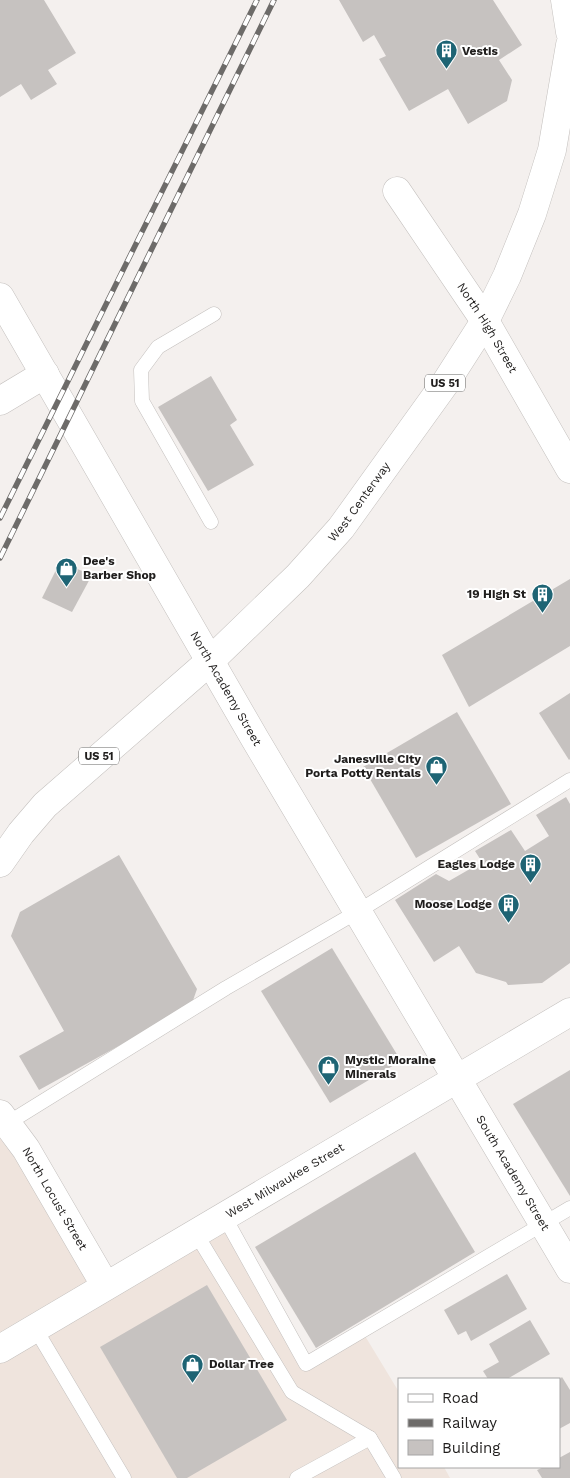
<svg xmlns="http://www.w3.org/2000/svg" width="570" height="1478" font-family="'Work Sans',sans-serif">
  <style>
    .built { fill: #efe4dd }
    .building { fill: #c6c2c0 }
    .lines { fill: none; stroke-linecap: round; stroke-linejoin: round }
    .service-casing { stroke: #c4c0be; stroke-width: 15 }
    .minor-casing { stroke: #c4c0be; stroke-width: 29 }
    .secondary-casing { stroke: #c4c0be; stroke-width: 29 }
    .primary-casing { stroke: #c4c0be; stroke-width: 29 }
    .service { stroke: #fff; stroke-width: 14 }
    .minor { stroke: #fff; stroke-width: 28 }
    .secondary { stroke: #fff; stroke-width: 28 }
    .primary { stroke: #fff; stroke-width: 28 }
    .rail-casing { stroke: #6d6b69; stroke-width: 5.5 }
    .rail { stroke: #fff; stroke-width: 4; stroke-dasharray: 11; stroke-linecap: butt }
    .labels { text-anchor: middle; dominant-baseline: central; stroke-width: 4; stroke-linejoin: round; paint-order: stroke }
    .shield { fill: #fff; stroke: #636261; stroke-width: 1 }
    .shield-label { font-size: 11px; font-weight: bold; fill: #201e1d }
    .poi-label { font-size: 12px; font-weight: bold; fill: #201e1d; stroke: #fff; text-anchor: start }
    .street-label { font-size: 12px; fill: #201e1d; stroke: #fff }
  </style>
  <rect width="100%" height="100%" fill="#f4f0ee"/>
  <polygon class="built" points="0,1114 105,1285 224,1216 306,1364 362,1331 399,1392 399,1467 444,1467 450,1478 0,1478"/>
  <g class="building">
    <polygon points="0,0 44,0 76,53 48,70 57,84 31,100 21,84 0,97"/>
    <polygon points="339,0 493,0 522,45 499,60 512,80 507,101 468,124 448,89 409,111 379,59 386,56 374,35 363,42"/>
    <polygon points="211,376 237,420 230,425 254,465 208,491 158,407"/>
    <polygon points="60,562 92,575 72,612 42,598"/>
    <polygon points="570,579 570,646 469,707 442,655"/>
    <polygon points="570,693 570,759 569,760 539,713"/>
    <polygon points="457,712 511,804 416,858 363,767"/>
    <polygon points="566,797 570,804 570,963 542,983 508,985 506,982 476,973 459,946 434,962 395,900 436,874 449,881 482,862 475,851 511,830 529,857 525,851 549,836 536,815"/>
    <polygon points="119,855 197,989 191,1006 39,1090 19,1056 64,1031 11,936 20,912"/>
    <polygon points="332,948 401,1061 330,1103 261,991"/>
    <polygon points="570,1070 570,1196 513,1104"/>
    <polygon points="415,1152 475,1252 316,1348 255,1247"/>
    <polygon points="507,1274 527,1309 471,1341 466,1331 458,1335 444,1310"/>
    <polygon points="207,1285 287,1420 187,1478 177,1478 100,1347"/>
    <polygon points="530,1320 550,1354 507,1379 488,1379 483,1371 499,1362 489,1344"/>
    <polygon points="562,1377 570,1390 570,1423 559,1429 559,1380"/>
    <polygon points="570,1452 570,1478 542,1478 537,1470 544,1467 559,1467 559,1458"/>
  </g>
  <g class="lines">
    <defs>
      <g id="service">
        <polyline points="211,522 142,401 141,370 158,347 214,314"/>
        <polyline points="8,1123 226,988 357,912 570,780"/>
        <polyline points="224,1216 306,1364 570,1208"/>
        <polyline points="195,1232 292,1392 370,1438 394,1478"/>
        <polyline points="35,1328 124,1478"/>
        <polyline points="297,1478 370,1438"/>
      </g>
      <g id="minor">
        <path id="s1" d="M397 191 485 321 570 469"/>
        <path id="s2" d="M0 297 255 739 570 1269"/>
        <polyline points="0,401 45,374"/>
        <path id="s3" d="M0 1114 26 1149 105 1285"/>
      </g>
      <g id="secondary">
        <path id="s4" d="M0 1349 570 1012"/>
      </g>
      <g id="primary">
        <polyline points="565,0 570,32"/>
        <path id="s5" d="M0 863 21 833 45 805 210 661 298 576 341 528 446 382 485 321 507 276 532 214 552 150 570 45"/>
      </g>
    </defs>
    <use href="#service" class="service-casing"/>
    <use href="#minor" class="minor-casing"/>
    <use href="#secondary" class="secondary-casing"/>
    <use href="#primary" class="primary-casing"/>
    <use href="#service" class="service"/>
    <use href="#minor" class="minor"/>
    <use href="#secondary" class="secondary"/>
    <use href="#primary" class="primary"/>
    <defs>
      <g id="rail">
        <polyline points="0,518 257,0"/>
        <polyline points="0,558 274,0"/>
      </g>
    </defs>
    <use href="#rail" class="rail-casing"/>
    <use href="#rail" class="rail"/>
  </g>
  <defs>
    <symbol id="building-pin" viewBox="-11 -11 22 30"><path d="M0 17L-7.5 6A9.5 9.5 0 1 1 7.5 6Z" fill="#1e6474" stroke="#fff"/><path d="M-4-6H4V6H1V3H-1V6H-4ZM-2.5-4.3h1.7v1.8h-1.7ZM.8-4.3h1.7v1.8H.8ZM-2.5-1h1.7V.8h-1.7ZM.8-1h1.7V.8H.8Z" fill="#fff"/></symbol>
    <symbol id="shop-pin" viewBox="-11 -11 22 30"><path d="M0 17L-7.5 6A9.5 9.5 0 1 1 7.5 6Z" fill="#1e6474" stroke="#fff"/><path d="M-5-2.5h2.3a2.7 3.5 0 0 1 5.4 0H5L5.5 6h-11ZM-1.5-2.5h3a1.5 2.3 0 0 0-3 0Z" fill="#fff"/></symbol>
  </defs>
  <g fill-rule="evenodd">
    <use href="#building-pin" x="434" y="38" width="25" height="34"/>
    <use href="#shop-pin" x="54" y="556" width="25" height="34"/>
    <use href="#building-pin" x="530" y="582" width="25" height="34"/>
    <use href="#shop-pin" x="424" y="754" width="25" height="34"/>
    <use href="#building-pin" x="518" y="852" width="25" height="34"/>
    <use href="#building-pin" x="496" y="892" width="25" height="34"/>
    <use href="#shop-pin" x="316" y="1054" width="25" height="34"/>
    <use href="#shop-pin" x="180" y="1352" width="25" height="34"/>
  </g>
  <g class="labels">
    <g class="shield">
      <rect x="425" y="374.5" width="40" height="17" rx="4"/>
      <rect x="79" y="747.5" width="40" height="17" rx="4"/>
    </g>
    <g class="shield-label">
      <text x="445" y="383">US 51</text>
      <text x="99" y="756">US 51</text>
    </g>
    <g class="poi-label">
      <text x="462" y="51">Vestis</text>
      <text x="83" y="561">Dee's<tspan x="83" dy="14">Barber Shop</tspan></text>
      <text x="526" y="594" text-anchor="end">19 High St</text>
      <text x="421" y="759" text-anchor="end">Janesville City<tspan x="421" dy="14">Porta Potty Rentals</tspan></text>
      <text x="515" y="864" text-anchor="end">Eagles Lodge</text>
      <text x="492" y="904" text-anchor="end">Moose Lodge</text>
      <text x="345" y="1060">Mystic Moraine<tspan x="345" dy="14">Minerals</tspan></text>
      <text x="209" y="1364">Dollar Tree</text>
    </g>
    <g class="street-label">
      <text stroke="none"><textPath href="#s1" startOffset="164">North High Street</textPath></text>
      <text stroke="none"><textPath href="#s5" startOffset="511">West Centerway</textPath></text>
      <text stroke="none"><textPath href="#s2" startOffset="452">North Academy Street</textPath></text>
      <text stroke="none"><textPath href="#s2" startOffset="1015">South Academy Street</textPath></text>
      <text stroke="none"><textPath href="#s4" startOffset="331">West Milwaukee Street</textPath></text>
      <text stroke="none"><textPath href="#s3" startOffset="101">North Locust Street</textPath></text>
    </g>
  </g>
  <rect x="398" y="1378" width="162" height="90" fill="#ffffff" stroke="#a6a5a5"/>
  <rect x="408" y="1394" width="25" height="8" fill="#ffffff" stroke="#a6a5a5"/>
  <text x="442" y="1403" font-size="15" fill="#201e1d">Road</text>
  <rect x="408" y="1419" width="25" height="8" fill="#6d6b69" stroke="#a6a5a5"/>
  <text x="442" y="1428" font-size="15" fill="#201e1d">Railway</text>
  <rect x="408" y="1440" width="25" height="15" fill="#c6c2c0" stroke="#a6a5a5"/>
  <text x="442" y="1453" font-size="15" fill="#201e1d">Building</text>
</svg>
